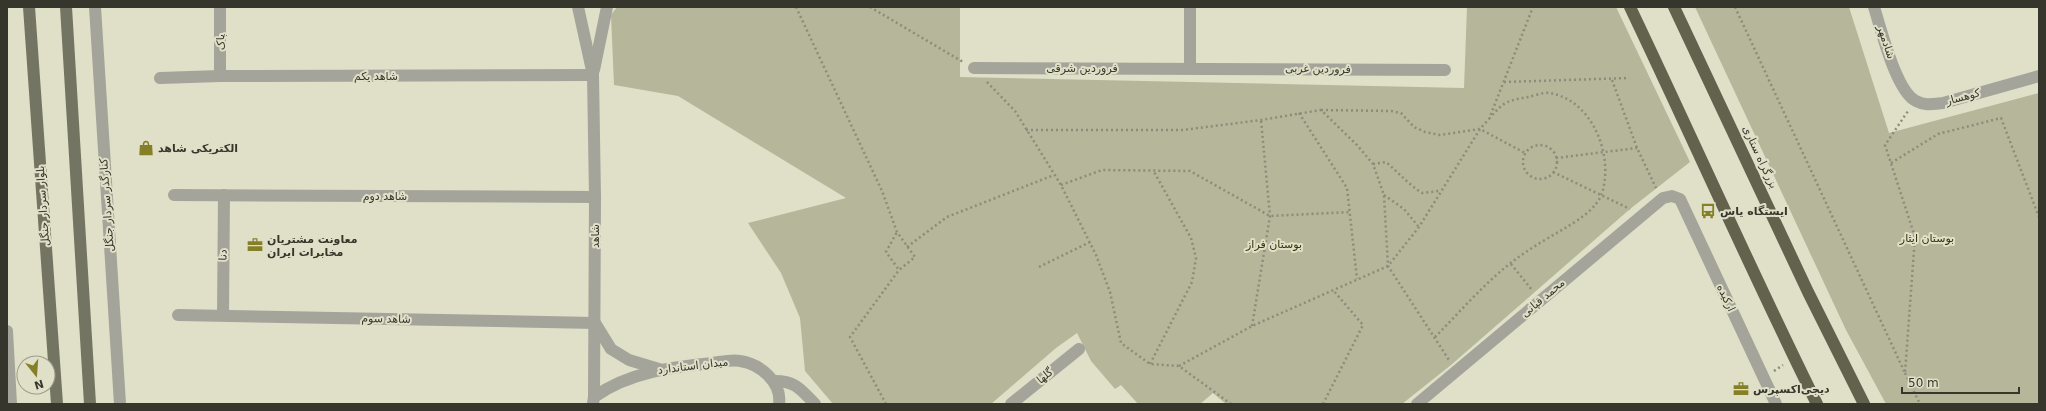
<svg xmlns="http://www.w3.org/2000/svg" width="2046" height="411" font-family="'DejaVu Sans',Vazirmatn,sans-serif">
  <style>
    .green { fill: #b6b69a }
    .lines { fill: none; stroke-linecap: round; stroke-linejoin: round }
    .path { stroke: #8c8c7b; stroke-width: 2.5; stroke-dasharray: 2 3; stroke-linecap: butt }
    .minor { stroke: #a4a49a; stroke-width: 12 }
    .major { stroke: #747462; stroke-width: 12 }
    .highway { stroke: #63634d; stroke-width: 12 }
    .labels { text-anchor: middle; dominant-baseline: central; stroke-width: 4; stroke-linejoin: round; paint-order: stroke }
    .street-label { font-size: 11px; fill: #36362c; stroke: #e0e0c8 }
    .poi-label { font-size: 11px; font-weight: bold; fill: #36362c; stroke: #e0e0c8; text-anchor: start }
    .park-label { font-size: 11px; fill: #353306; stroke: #e0e0c8 }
  </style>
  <rect width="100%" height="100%" fill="#e0e0c8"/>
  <g class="green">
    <polygon points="617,7 960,7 960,77 1464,88 1467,7 1616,7 1690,162 1630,209 1451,365 1402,404 1226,404 1213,393 1200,404 1138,404 1121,385 1115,389 1091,361 1077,333 1056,348 991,404 833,404 805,371 800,318 781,273 748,223 846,198 678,96 614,85 611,15"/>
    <polygon points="1695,7 1849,7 1889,133 2039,93 2039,404 1886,404 1846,330"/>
  </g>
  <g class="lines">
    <g class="path">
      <polyline points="796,7 882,191 897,232 915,257 899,270 886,252 897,232"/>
      <polyline points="870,7 963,62"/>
      <polyline points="1735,7 1905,373 1915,237 1885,145 1908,111"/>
      <polyline points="1612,80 1637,148 1656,188"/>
      <polyline points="987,82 1015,111 1061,185 1096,255 1110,292 1121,343 1150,364 1179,366 1231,404"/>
      <polyline points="1504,82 1629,78"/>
      <polyline points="1321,110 1391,111 1401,113 1414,127 1425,132 1440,135 1480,129 1525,153"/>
      <polyline points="1299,113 1347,188 1357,279"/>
      <polyline points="1026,130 1183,130 1261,120 1321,110 1357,145 1373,164 1384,195 1388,266 1449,360"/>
      <circle cx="1540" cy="162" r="17"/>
      <polyline points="1556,158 1637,148"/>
      <polyline points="1891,163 1938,134 2001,118 2039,217"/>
      <path d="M1373 164 1386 162C1399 173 1408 184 1422 193L1439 191"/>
      <polyline points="1553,172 1630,209"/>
      <polyline points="1061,185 1102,170 1190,171 1270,216 1349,212"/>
      <polyline points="1384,195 1404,209 1418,226"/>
      <polyline points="907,247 947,217 1054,175"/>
      <polyline points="1511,264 1532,290"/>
      <polyline points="1039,267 1090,242"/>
      <polyline points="1252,326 1270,216 1261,120"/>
      <path d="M1435 337C1461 311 1486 281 1516 259 1532 247 1550 237 1567 227 1580 219 1597 208 1602 193 1614 155 1592 99 1549 93 1543 92 1534 96 1528 97 1507 101 1504 101 1490 118"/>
      <polyline points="1150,364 1192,282 1196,258 1191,238 1153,170"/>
      <polyline points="1179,366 1252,326 1388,266 1419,227 1480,129 1489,119 1533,7"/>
      <polyline points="1774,371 1783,365"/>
      <polyline points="1905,373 1920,404"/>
      <polyline points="886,404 850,337 899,270"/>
      <polyline points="1323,404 1363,325 1333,290"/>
    </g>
    <g class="minor">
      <polyline points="95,7 120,404"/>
      <polyline points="220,7 220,76"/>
      <polyline points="578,7 593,75 595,197 594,397"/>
      <polyline points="1190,7 1190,68"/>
      <path d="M1874 7C1881 29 1896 91 1916 101 1925 106 1933 104 1943 103L2039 76"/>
      <polyline points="974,68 1445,70"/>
      <polyline points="594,70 607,7"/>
      <polyline points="160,78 220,76 593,75"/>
      <polyline points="174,195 595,197"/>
      <polyline points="178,315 595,323 611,349 629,360 659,369"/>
      <polyline points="223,315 224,195"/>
      <polyline points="7,331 11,404"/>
      <path d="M775 381C796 381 801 390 815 404"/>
      <path d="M593 403 594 397C629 372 672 367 713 363 721 362 732 359 740 361 761 364 782 383 779 404"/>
      <polyline points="1011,404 1079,349"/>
      <polyline points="1417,404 1663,198 1672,196 1680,199 1776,404"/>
    </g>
    <g class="major">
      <polyline points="29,7 57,404"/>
      <polyline points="66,7 90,404"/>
    </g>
    <g class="highway">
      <path d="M1630 7C1693 139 1752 273 1817 404"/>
      <polyline points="1674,7 1808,292 1864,404"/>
    </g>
  </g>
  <defs>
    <symbol id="shop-bare" viewBox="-9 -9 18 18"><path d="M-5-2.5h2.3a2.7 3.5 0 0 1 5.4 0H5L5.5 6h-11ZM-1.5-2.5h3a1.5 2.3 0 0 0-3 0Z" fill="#858028" stroke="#e0e0c8" stroke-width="2.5" paint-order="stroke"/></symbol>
    <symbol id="bus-bare" viewBox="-9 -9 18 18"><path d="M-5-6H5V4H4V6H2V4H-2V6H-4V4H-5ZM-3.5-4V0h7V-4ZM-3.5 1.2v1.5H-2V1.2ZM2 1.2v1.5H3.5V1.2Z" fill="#858028" stroke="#e0e0c8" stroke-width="2.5" paint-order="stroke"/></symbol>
    <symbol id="office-bare" viewBox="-9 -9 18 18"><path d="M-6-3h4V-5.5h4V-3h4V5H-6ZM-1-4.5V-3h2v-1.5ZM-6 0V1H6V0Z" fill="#858028" stroke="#e0e0c8" stroke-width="2.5" paint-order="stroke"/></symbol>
  </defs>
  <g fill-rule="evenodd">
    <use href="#shop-bare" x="135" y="137" width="22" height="22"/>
    <use href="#bus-bare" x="1697" y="200" width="22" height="22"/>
    <use href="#office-bare" x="244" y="234" width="22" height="22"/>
    <use href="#office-bare" x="1730" y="378" width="22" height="22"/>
  </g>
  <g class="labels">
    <g class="street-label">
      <text transform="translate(220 42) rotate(-90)">پاک</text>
      <text transform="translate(1886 42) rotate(72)">شادمهر</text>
      <text x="1082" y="68">فروردین شرقی</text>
      <text transform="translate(1318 69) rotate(1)">فروردین غربی</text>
      <text x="376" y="76">شاهد یکم</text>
      <text transform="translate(1963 97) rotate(-15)">کوهسار</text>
      <text transform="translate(1760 157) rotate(65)">بزرگراه ستاری</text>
      <text x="385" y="196">شاهد دوم</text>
      <text transform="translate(107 205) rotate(-94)">کنارگذر سردار جنگل</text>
      <text transform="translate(43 206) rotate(-94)">بلوار سردار جنگل</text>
      <text transform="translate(595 236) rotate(-90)">شاهد</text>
      <text transform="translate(223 255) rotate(-89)">دنا</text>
      <text transform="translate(1543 298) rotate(-40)">محمد قپانی</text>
      <text transform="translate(1726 298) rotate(65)">ارکیده</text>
      <text transform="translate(386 319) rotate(1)">شاهد سوم</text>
      <text transform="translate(693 366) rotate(-7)">میدان استاندارد</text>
      <text transform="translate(1045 376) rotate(-39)">گلها</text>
    </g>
    <g class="poi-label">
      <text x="158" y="148">الکتریکی شاهد</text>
      <text x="1720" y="211">ایستگاه یاس</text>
      <text x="267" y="239">معاونت مشتریان<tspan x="267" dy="13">مخابرات ایران</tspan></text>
      <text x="1753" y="389">دیجی‌اکسپرس</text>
    </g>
    <g class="park-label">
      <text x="1927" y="238">بوستان ایثار</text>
      <text x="1274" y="244">بوستان فراز</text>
    </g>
  </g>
  <rect width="2046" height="411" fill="none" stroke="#36362c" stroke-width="16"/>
  <g transform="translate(36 375) rotate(163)"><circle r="19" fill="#e0e0c8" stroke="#9c9c8a"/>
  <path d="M0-3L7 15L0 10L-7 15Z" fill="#858028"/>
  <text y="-6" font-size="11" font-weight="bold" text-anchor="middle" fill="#36362c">N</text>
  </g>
  <path d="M1902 387v6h117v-6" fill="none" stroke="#36362c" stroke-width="2"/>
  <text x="1908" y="387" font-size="12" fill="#36362c" stroke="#e0e0c8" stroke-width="3" paint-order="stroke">50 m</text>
</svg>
